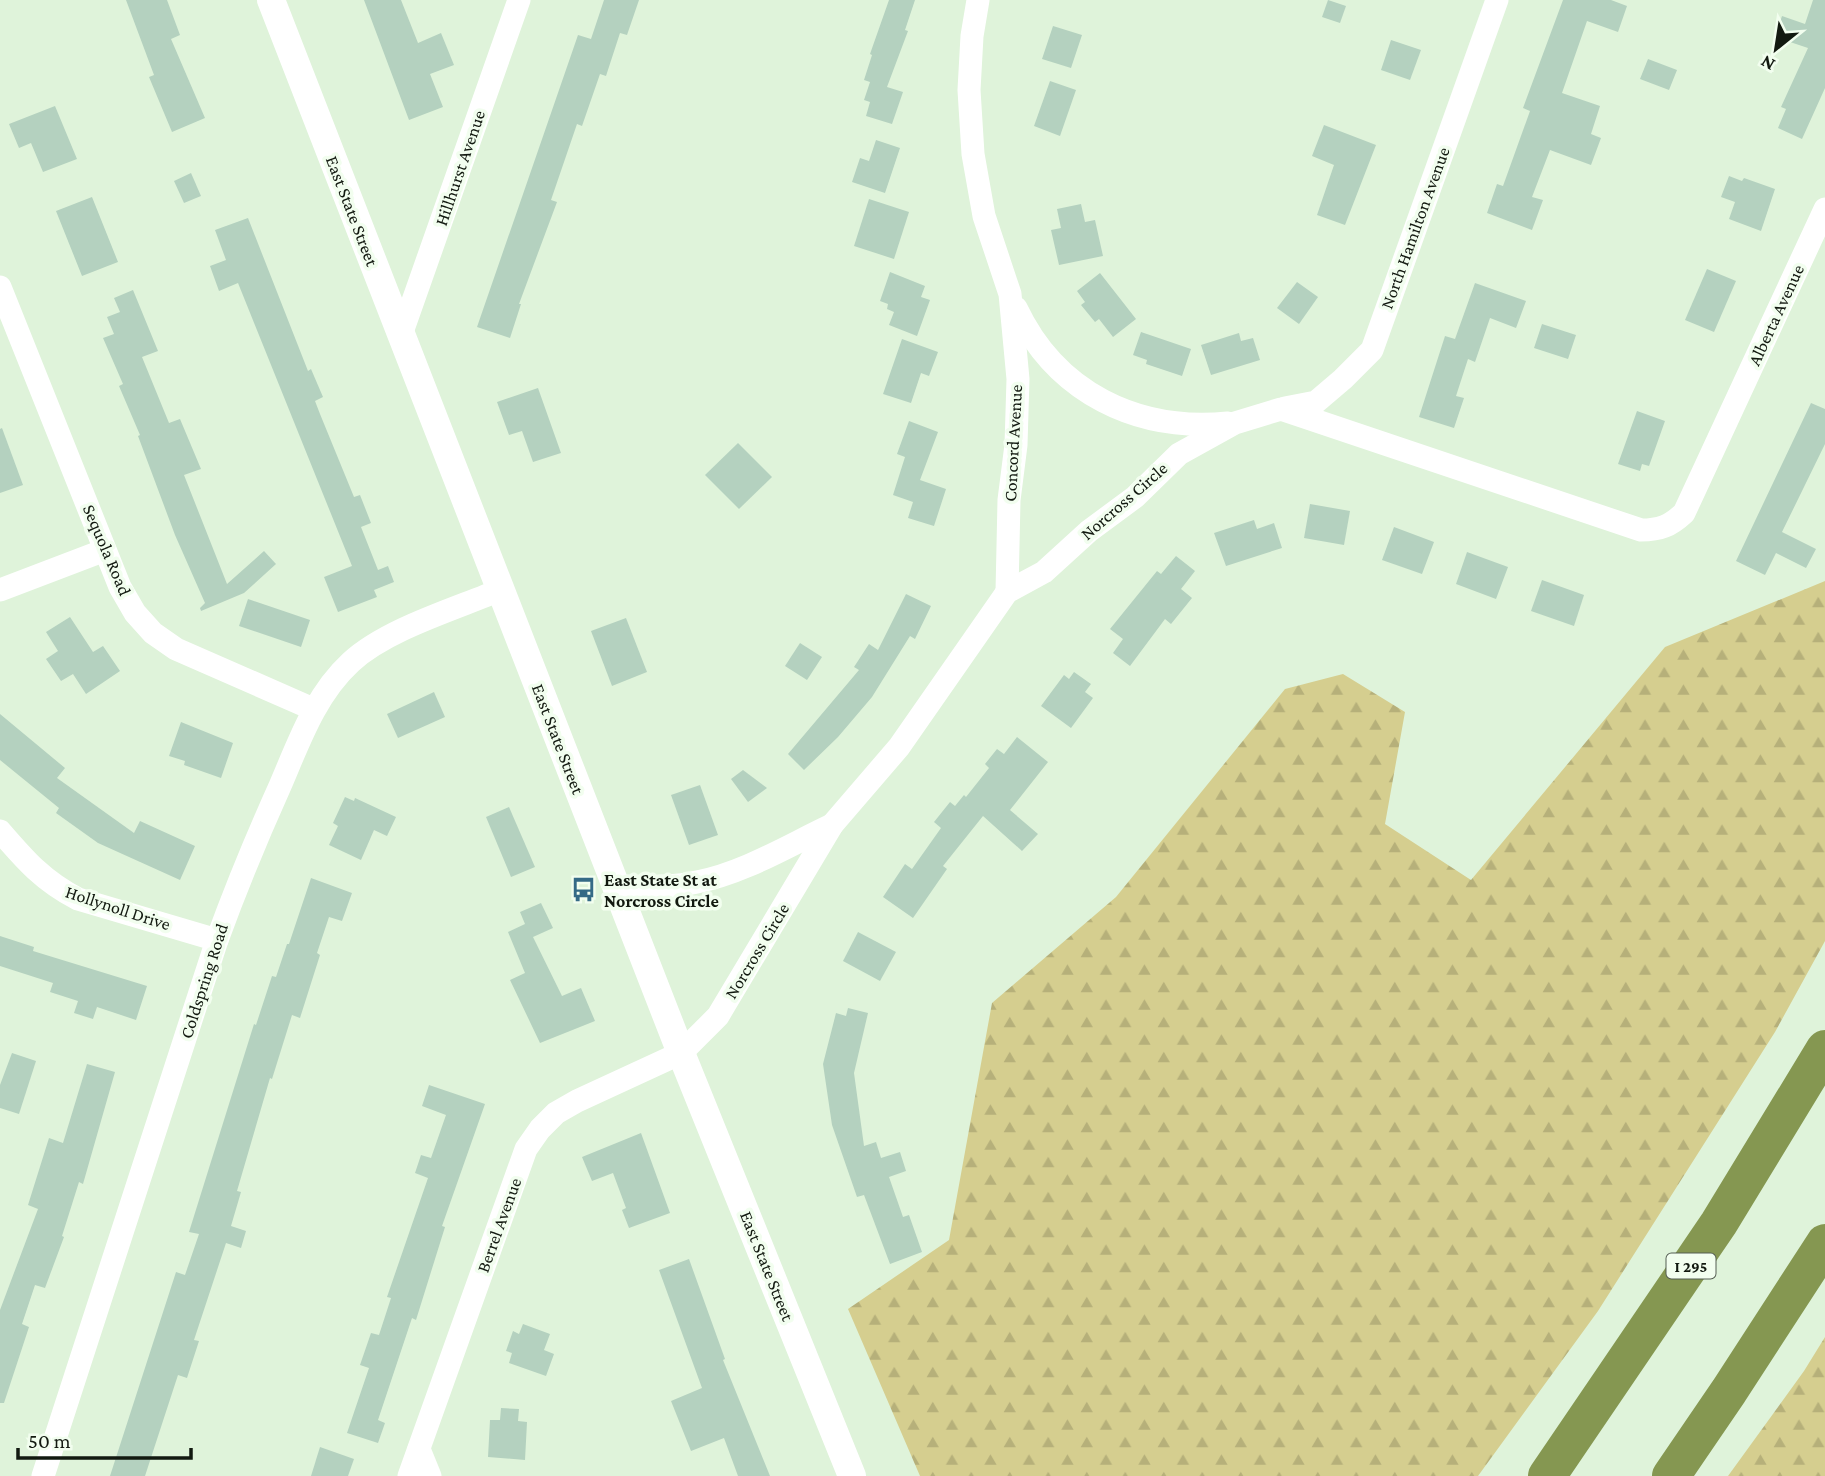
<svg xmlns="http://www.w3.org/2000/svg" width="1825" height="1476" font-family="'Crimson Pro',serif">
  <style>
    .forest { fill: url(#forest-firs) }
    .building { fill: #b4d1bf }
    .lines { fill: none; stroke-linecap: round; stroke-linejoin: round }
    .minor { stroke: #fff; stroke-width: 23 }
    .tertiary { stroke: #fff; stroke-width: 28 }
    .motorway { stroke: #859751; stroke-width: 38 }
    .labels { text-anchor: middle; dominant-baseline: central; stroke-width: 7; stroke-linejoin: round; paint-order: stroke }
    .shield { fill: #f2feef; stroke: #555e53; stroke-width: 2 }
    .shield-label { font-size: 16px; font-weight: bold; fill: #121910 }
    .street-label { font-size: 18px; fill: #121910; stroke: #f2feef }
    .poi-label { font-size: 18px; font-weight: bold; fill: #121910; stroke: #f2feef; text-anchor: start }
  </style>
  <defs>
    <pattern id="forest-firs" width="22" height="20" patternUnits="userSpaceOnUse" patternTransform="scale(1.75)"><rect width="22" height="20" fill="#d5ce8f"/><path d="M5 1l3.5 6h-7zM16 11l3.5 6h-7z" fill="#b6b07a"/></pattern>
  </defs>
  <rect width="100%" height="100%" fill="#dff3da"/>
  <g class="forest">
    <polygon points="1825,581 1825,941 1775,1032 1598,1311 1478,1476 920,1476 848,1309 949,1240 992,1003 1116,897 1285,689 1343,674 1405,712 1385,824 1471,880 1665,647"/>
    <polygon points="1825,1337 1825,1476 1728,1476 1804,1371"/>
  </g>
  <g class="building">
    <polygon points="126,0 167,0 180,35 171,39 205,118 172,132 149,77 154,75"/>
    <polygon points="364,0 401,0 418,43 441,33 454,65 430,74 443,107 409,120"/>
    <polygon points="604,0 639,0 627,35 620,33 606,76 600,74 582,126 577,124 551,200 557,202 519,304 521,304 510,338 477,327 578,35 591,39"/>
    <polygon points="889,0 915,0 905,30 908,31 887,87 903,92 892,124 866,116 870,102 864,100 870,82 864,80 872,55 870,54"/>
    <polygon points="1328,0 1346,6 1340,23 1322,17"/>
    <polygon points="1563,0 1611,0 1627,6 1618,32 1587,21 1562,93 1600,106 1591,134 1601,138 1591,165 1550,150 1532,197 1543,200 1532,230 1487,213 1497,184 1503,186 1530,111 1523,108"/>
    <polygon points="1813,0 1825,0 1825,88 1802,139 1778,128 1786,109 1781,107 1808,48 1775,37 1782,16 1805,24"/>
    <polygon points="1053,26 1082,35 1071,68 1042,59"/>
    <polygon points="1391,40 1421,50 1410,80 1381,70"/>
    <polygon points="1648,59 1677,70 1669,90 1640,79"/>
    <polygon points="1050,81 1076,90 1060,136 1034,126"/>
    <polygon points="55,106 77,159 43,172 31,143 19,148 9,124"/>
    <polygon points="1324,125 1376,145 1345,225 1317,215 1334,165 1312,156"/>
    <polygon points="876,140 900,148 885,193 852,182 860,158 869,161"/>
    <polygon points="191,173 201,196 184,203 174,181"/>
    <polygon points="1729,176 1742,181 1744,178 1775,189 1761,231 1729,219 1735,202 1721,197"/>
    <polygon points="92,197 118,262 82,276 56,211"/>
    <polygon points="869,199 909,212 894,259 854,246"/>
    <polygon points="1081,204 1085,222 1095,220 1103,256 1059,265 1051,230 1061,228 1057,209"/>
    <polygon points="248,218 308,371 311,369 323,397 315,401 320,414 354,497 360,495 371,523 361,527 378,570 388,566 394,582 374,590 377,597 338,612 324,577 352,566 238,283 219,291 210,266 226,260 215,230"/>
    <polygon points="1707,269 1736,281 1714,332 1685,320"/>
    <polygon points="890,272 925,286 921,297 930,300 917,336 889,325 894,312 887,309 888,304 880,301"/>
    <polygon points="1100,273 1136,319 1113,337 1099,319 1095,322 1081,305 1085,302 1077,291"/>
    <polygon points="1297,282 1318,297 1299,324 1277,308"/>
    <polygon points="1475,283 1526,301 1516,328 1490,318 1475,362 1468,359 1456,396 1464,398 1454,428 1419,417 1445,336 1455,339"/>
    <polygon points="133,290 158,351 142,357 169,423 180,419 201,469 184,475 227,584 264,551 276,564 244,593 201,611 200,608 205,603 175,535 138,436 140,435 119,386 123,384 103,338 114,334 107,317 120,312 114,298"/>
    <polygon points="1542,324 1576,335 1568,359 1534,348"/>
    <polygon points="1141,332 1191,349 1182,376 1146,364 1147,360 1133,355"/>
    <polygon points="1239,333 1241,341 1253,338 1260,360 1211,375 1201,345"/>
    <polygon points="902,339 938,352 929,376 921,373 911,403 883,394"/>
    <polygon points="538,388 561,453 533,462 522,431 509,435 497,402"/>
    <polygon points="1811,403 1825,409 1825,444 1782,532 1816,549 1806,568 1776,553 1765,575 1736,561"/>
    <polygon points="1637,411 1665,421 1649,466 1642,464 1640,471 1618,464"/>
    <polygon points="909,421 938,432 920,480 946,489 934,526 908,518 913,502 893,495 905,457 897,454"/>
    <polygon points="2,428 23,485 0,493 0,429"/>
    <polygon points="738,443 772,477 739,509 705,475"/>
    <polygon points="1310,504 1350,511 1344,545 1304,538"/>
    <polygon points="1254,520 1257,529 1274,523 1282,548 1226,566 1214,533"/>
    <polygon points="1394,527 1434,542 1422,574 1382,560"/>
    <polygon points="1467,552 1508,567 1496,599 1456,584"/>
    <polygon points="1176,556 1195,571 1181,589 1192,598 1171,624 1165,619 1130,666 1113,653 1123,639 1110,629 1157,571 1161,574"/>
    <polygon points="1542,580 1584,595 1574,626 1531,611"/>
    <polygon points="906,594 931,606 915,639 910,636 872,697 838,737 804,770 788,754 859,670 854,667 869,644 878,650"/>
    <polygon points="248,599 310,620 301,647 239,626"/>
    <polygon points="70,617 93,652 103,646 120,671 86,694 73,674 61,681 46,659 58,651 46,632"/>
    <polygon points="626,618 647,672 612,686 591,631"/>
    <polygon points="800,643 822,657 807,680 785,666"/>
    <polygon points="1074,672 1091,684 1085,692 1093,698 1071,728 1041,706 1064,675 1069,679"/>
    <polygon points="434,692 445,717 398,738 387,714"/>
    <polygon points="0,714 65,768 57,778 134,833 140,821 195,846 180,880 98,843 56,813 59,808 0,760"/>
    <polygon points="181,722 233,743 221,778 184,765 185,761 169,756"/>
    <polygon points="1017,737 1048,762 1010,810 1038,834 1022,851 983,816 943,866 947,869 913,918 883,897 905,864 912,869 941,828 934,822 950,802 955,806 964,795 966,797 989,768 985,764 997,749 1004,754"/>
    <polygon points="743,770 767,788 748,802 731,779"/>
    <polygon points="700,785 718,835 689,845 671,795"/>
    <polygon points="345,797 354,801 355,798 396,817 387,836 374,830 361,860 329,845 338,826 333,823"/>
    <polygon points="509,807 535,867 511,877 486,817"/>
    <polygon points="311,878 352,893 342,921 329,917 317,953 320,955 300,1018 292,1015 272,1079 270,1078 237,1191 241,1192 231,1226 246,1231 241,1248 226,1243 194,1340 199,1341 187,1378 178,1375 145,1476 110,1476 176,1272 185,1275 199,1234 189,1232 254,1024 256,1025 272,976 276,977 287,944 289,944"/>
    <polygon points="541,903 553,928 533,937 562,996 581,988 595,1021 540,1043 510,980 525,973 508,932 525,924 520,912"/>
    <polygon points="858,932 896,952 880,981 843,961"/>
    <polygon points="0,936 34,947 33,951 147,986 136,1020 97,1007 93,1019 74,1013 78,1001 50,992 53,983 0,966"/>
    <polygon points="848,1008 868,1013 854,1073 864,1146 876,1142 881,1158 900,1152 906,1171 889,1177 903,1217 909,1215 922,1252 890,1264 864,1195 857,1197 832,1125 823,1064 836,1013 846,1016"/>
    <polygon points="12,1053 36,1061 19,1114 0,1108 0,1085"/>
    <polygon points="87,1064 115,1072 83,1184 79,1182 62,1236 64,1237 45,1288 35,1285 22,1324 29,1327 4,1403 0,1403 0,1310 38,1209 28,1205 49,1138 63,1143"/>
    <polygon points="429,1085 485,1104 442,1226 445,1227 416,1320 412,1318 378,1420 385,1423 378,1443 347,1433 369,1368 360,1365 371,1333 379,1335 391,1298 387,1297 428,1178 415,1173 421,1155 431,1158 446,1115 422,1106"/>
    <polygon points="641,1133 670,1213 629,1228 622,1210 626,1208 613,1173 592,1181 582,1157"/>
    <polygon points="689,1259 725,1359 723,1360 770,1476 738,1476 724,1438 691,1451 671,1401 702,1388 659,1270"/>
    <polygon points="523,1324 550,1334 544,1350 554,1354 546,1376 509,1363 512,1353 506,1351 513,1331 519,1334"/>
    <polygon points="501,1408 519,1409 518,1421 527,1422 525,1460 488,1457 490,1420 500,1420"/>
    <polygon points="320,1447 354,1459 348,1476 311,1476"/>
  </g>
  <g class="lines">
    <g class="minor">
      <polyline points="978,0 972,36 969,90 973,154 984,216 1010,294 1018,379 1016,445 1009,500 1007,592"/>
      <polyline points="0,287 120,587 135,613 153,633 176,649 313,709"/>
      <path d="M1016 308C1056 393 1137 432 1228 423"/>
      <polyline points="401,335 519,0"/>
      <polyline points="1285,408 1316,402 1343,379 1372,350 1497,0"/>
      <polyline points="0,590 105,550"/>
      <path d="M0 831C25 860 43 881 78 899L217 940"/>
      <path d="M616 886C643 886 671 888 697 882 744 873 789 845 832 825"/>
      <polyline points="419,1449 430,1476"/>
      <path d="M43 1476 217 940C236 888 257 837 280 786 299 742 315 695 351 662 387 629 455 609 500 590"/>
      <path d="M409 1476 526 1149 540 1129 556 1113 577 1101 681 1053 718 1016 832 825 899 747 1007 592 1044 572 1089 531 1135 497 1179 454 1235 423 1281 409 1641 530C1660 530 1670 526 1684 513L1825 209"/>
    </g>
    <polyline class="tertiary" points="271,0 681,1053 852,1476"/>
    <g class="motorway">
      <polyline points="1547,1476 1719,1223 1825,1049"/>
      <polyline points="1671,1476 1729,1391 1825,1243"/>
    </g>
  </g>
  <defs>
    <symbol id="bus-bare" viewBox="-9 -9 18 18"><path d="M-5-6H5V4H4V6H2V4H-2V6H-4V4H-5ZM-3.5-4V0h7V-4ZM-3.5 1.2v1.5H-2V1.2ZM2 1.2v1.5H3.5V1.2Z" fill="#356a86" stroke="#f2feef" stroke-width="2.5" paint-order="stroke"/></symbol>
  </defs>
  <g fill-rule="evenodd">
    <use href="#bus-bare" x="566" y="872" width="35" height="35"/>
  </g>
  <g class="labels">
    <rect class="shield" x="1666.5" y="1253.5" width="49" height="25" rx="5"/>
    <g class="shield-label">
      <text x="1691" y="1266">I 295</text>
    </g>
    <g class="street-label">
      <text transform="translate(460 168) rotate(-71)">Hillhurst Avenue</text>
      <text transform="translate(352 211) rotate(69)">East State Street</text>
      <text transform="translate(1415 228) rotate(-70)">North Hamilton Avenue</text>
      <text transform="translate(1776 315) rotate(-65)">Alberta Avenue</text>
      <text transform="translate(1013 443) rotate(-87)">Concord Avenue</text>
      <text transform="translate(1124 501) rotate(-41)">Norcross Circle</text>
      <text transform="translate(107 550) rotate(67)">Sequola Road</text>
      <text transform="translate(558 739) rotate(69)">East State Street</text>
      <text transform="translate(118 908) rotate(18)">Hollynoll Drive</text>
      <text transform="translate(757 951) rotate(-59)">Norcross Circle</text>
      <text transform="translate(204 981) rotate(-72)">Coldspring Road</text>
      <text transform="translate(499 1225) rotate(-70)">Berrel Avenue</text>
      <text transform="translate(767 1266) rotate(68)">East State Street</text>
    </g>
    <g class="poi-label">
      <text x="604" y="880">East State St at<tspan x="604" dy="21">Norcross Circle</tspan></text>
    </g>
  </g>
  <g transform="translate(1776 49) rotate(210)" stroke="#f2feef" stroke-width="5" paint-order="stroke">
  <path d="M0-5L12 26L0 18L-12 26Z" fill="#121910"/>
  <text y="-10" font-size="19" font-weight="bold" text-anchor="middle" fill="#121910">N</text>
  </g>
  <path d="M18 1448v10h173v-10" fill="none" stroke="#121910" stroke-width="3.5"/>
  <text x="28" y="1448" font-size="21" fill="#121910" stroke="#f2feef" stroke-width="5" paint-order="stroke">50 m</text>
</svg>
